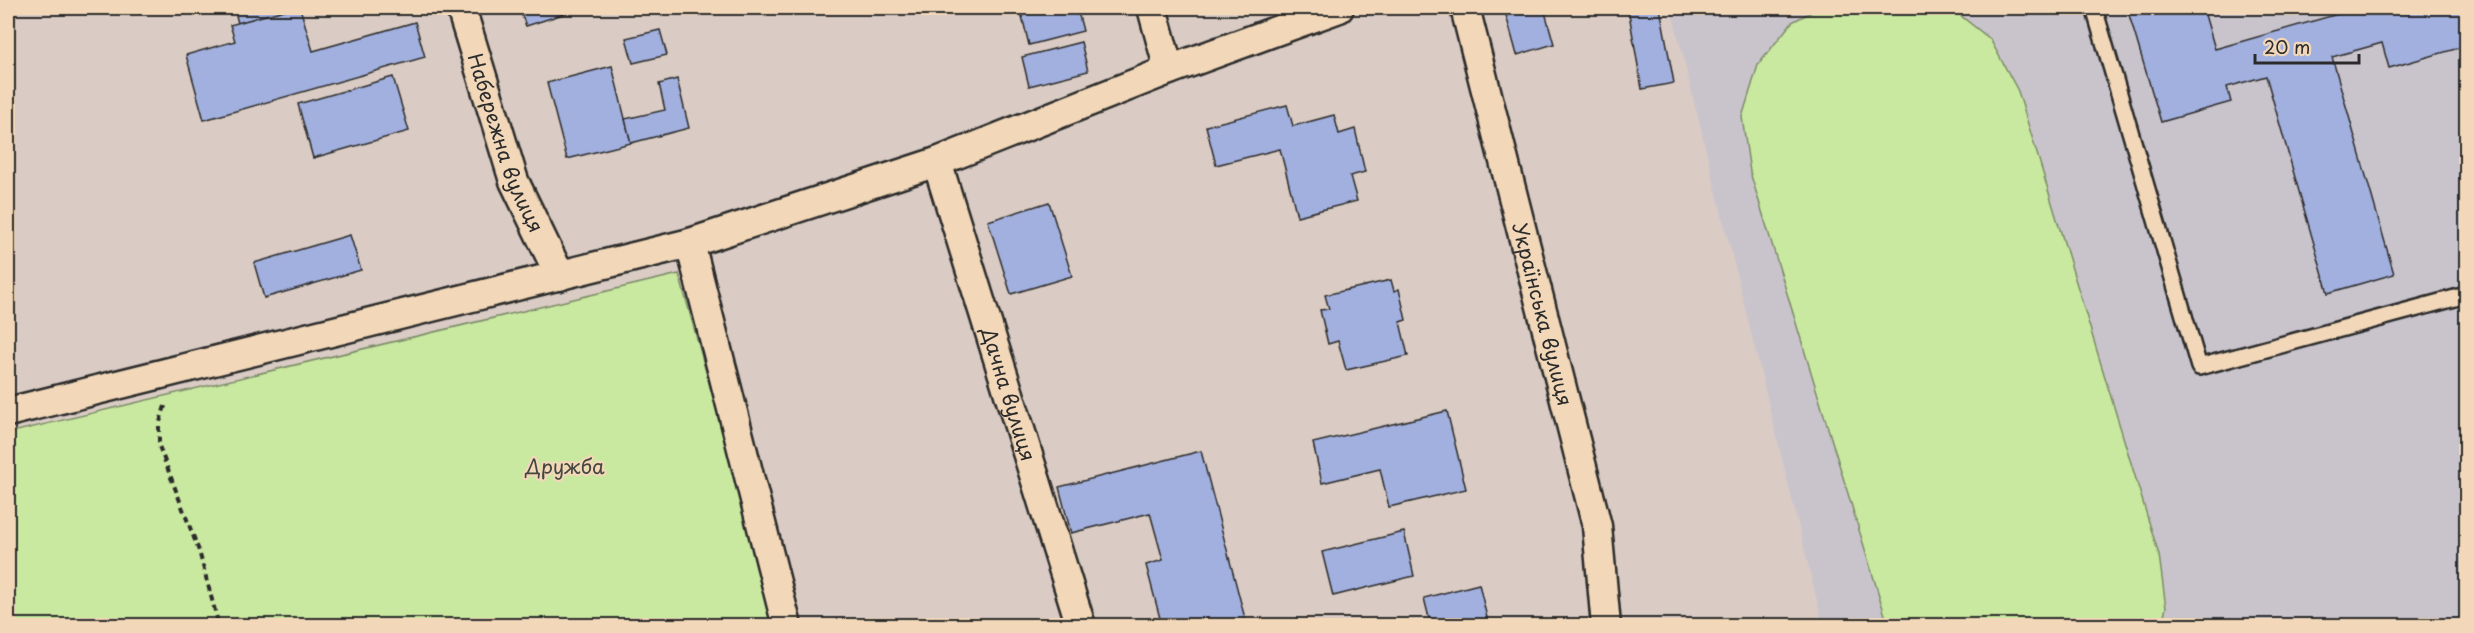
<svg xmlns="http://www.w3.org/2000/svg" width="2474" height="633" font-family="'Playpen Sans',sans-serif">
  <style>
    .built { fill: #c9c4cc }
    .green { fill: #c9e8a0; stroke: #7a8a66; stroke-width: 1.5 }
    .building { fill: #a2b0df; stroke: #2b2b2b; stroke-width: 1.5 }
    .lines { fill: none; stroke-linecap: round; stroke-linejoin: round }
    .lane-casing { stroke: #2b2b2b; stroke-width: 20 }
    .street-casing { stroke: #2b2b2b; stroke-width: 33 }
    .path { stroke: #2b2b2b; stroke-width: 4; stroke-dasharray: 6 4.5; stroke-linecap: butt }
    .lane { stroke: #f2d8b9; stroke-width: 15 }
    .street { stroke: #f2d8b9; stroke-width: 28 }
    .labels { text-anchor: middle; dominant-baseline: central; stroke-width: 4.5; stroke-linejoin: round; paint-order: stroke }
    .street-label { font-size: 20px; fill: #2b2b2b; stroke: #f2d8b9 }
    .park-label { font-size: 20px; fill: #43473d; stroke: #f2d8b9 }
  </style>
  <rect width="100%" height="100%" fill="#daccc4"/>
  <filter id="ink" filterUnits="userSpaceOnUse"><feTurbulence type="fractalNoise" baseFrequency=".0167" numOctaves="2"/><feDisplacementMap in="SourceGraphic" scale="12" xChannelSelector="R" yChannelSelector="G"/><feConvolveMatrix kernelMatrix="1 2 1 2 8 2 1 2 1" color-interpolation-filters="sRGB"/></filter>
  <g filter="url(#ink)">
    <polygon class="built" points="1671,8 2466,8 2466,617 2436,626 1823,625"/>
    <g class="green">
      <polygon points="1819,8 1951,8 1990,39 2018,91 2159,555 2166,608 2161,625 1888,625 1750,172 1742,117 1758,65 1792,22"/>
      <polygon points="679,274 776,625 8,625 8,433"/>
    </g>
    <g class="building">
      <polygon points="234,8 292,8 238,23"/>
      <polygon points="292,8 300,8 313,51 415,22 425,57 204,120 186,55 235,41 230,25"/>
      <polygon points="519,8 582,8 526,26"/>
      <polygon points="1020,8 1077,8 1083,31 1029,45"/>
      <polygon points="1504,8 1560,8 1545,12 1554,44 1517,55"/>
      <polygon points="1628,8 1660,8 1674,83 1642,89"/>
      <polygon points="2127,8 2203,8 2215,49 2359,8 2466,8 2466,46 2389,68 2382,43 2332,57 2394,274 2328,293 2266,76 2227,87 2231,102 2161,122"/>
      <polygon points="660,30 667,55 633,63 626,38"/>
      <polygon points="1081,42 1088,71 1029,86 1022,57"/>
      <polygon points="612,66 631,143 567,159 547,83"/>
      <polygon points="393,77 409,131 313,158 298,104"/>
      <polygon points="677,79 689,128 631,143 625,119 665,110 659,84"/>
      <polygon points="1287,105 1293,126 1334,115 1339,134 1355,129 1365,172 1350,176 1357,201 1297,216 1280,149 1216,165 1206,126"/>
      <polygon points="1049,202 1072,276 1011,294 988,221"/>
      <polygon points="350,235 361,270 264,298 254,263"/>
      <polygon points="1391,280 1394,291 1399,289 1406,320 1400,322 1408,356 1346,370 1338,341 1328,344 1320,310 1329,309 1325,295"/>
      <polygon points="1447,411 1466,489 1389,507 1380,469 1322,483 1313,443"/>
      <polygon points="1201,451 1247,626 1162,626 1146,565 1163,560 1150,513 1071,533 1059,487"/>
      <polygon points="1404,532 1414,576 1333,596 1322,552"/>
      <polygon points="1479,584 1489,626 1431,626 1424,598"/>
    </g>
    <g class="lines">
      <defs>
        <polyline id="lane" points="2094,8 2199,367 2466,295"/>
        <g id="street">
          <path id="s1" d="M461 8 514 181 560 276"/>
          <polyline points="1152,8 1169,70"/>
          <path id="s2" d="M1465 8 1597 526 1606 626"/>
          <path id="s3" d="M937 162 1081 626"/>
          <polyline points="690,243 787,626"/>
          <polyline points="8,412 690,243 937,162 1169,70 1339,8"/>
        </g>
      </defs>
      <use href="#lane" class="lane-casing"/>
      <use href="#street" class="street-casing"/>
      <polyline class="path" points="165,406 159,425 159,446 199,551 219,626"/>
      <use href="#lane" class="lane"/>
      <use href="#street" class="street"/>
    </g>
  </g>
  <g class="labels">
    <g class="street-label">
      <text stroke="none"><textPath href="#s1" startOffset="142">Набережна вулиця</textPath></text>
      <text stroke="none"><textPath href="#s2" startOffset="316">Українська вулиця</textPath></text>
      <text stroke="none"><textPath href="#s3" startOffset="243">Дачна вулиця</textPath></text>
    </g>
    <g class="park-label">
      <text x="565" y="466">Дружба</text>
    </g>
  </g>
  <rect width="2474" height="633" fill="none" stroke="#f2d8b9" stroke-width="30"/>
  <rect x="15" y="15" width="2444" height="603" fill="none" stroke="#2b2b2b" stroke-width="2" filter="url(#ink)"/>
  <path d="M2255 54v9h104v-9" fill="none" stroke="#2b2b2b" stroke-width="3"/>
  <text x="2264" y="54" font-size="18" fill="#2b2b2b" stroke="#f2d8b9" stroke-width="4.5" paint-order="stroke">20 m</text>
</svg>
